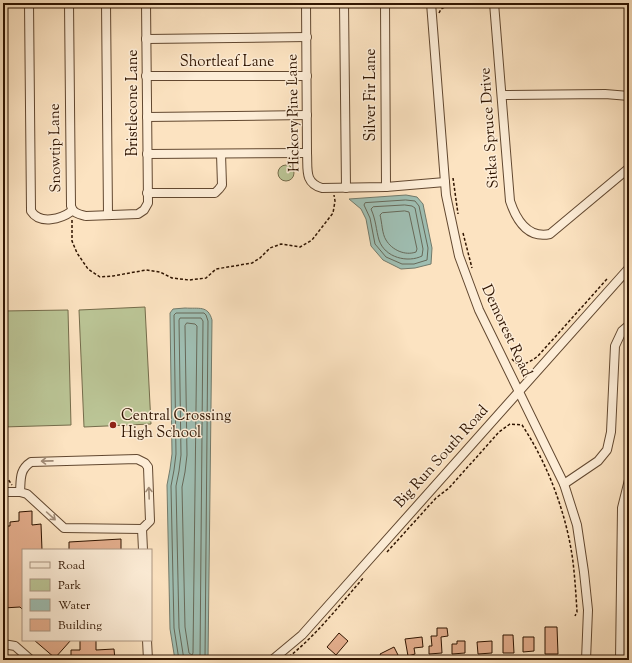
<svg xmlns="http://www.w3.org/2000/svg" width="632" height="663" font-family="'Sorts Mill Goudy',serif">
  <style>
    .green { fill: #bbc596; stroke: #756c4b }
    .water { fill: #9fbeb2; stroke: #727a6b }
    .lines { fill: none; stroke-linecap: round; stroke-linejoin: round }
    .shore { stroke: #676959; stroke-width: 1 }
    .building { fill: #e4ae8d; stroke: #2f1400 }
    .minor-casing { stroke: #624830; stroke-width: 10 }
    .path { stroke: #2f1400; stroke-width: 1.5; stroke-dasharray: 3 2; stroke-linecap: butt }
    .minor { stroke: #fdedd7; stroke-width: 8 }
    .oneway { stroke: #a08b76 }
    .poi-dot { fill: #8f2418; stroke: #fdedd7; stroke-width: 1.5 }
    .labels { text-anchor: middle; dominant-baseline: central; stroke-width: 3; stroke-linejoin: round; paint-order: stroke }
    .street-label { font-size: 15px; fill: #2f1400; stroke: #fdedd7 }
    .poi-label { font-size: 15px; fill: #2f1400; stroke: #fdedd7; text-anchor: start }
  </style>
  <rect width="100%" height="100%" fill="#fce3c1"/>
  <filter id="stains"><feTurbulence type="fractalNoise" baseFrequency=".005" numOctaves="4"/><feColorMatrix values="0 0 0 0 .2 0 0 0 0 .09 0 0 0 0 .02 0 0 0 .5 -.17"/></filter>
  <radialGradient id="worn" r=".72"><stop offset=".6" stop-color="#630" stop-opacity="0"/><stop offset="1" stop-color="#630" stop-opacity=".3"/></radialGradient>
  <g class="green">
    <circle cx="286" cy="173" r="8"/>
    <polygon points="3,172 7,181 7,220 3,229"/>
    <polygon points="145,307 151,424 84,427 79,310"/>
    <polygon points="68,310 71,425 3,427 3,311"/>
  </g>
  <g class="water">
    <polygon points="406,195 417,197 423,204 432,248 431,264 415,268 401,269 383,260 371,246 366,219 361,209 349,199"/>
    <path d="M185 308C199 309 208 305 212 320L208 660H175L170 629 167 485 170 469 172 454 170 313 173 309Z"/>
  </g>
  <g class="lines">
    <g class="shore">
      <polygon points="406,200 415,201 419,206 428,248 427,260 414,264 402,264 386,257 375,244 370,218 364,205 365,203"/>
      <path d="M405 205 412 206 415 208 423 249 422 256C408 263 385 258 379 240 376 230 376 220 371 209L373 207Z"/>
      <path d="M405 211 409 212 417 249 416 252C405 256 392 250 386 240 382 234 382 222 380 215L382 213Z"/>
      <polygon points="187,323 195,324 197,326 193,653 192,655 189,653 185,627 182,487 185,472 187,455 185,326"/>
      <polyline points="179,660 174,628 171,486 174,470 176,454 174,315 176,313 204,313 206,315 208,321 205,660"/>
      <polyline points="184,660 179,628 176,486 179,471 181,455 179,320 180,318 201,318 203,321 200,660"/>
    </g>
  </g>
  <g class="building">
    <polygon points="32,511 32,525 41,524 42,550 23,550 23,610 20,607 3,608 3,526 10,526 10,522 19,521 19,512"/>
    <polygon points="121,539 121,550 69,550 69,542"/>
    <polygon points="626,600 629,600 629,660 625,660"/>
    <polygon points="545,627 557,627 558,654 545,654"/>
    <polygon points="437,628 447,628 448,636 441,637 442,653 429,654 429,646 432,646 431,636 437,636"/>
    <polygon points="339,633 348,641 336,655 327,647"/>
    <polygon points="503,635 513,635 514,653 503,653"/>
    <polygon points="422,637 423,647 414,648 415,654 408,656 405,639"/>
    <polygon points="523,637 534,637 534,651 523,652"/>
    <polygon points="34,640 71,640 55,658"/>
    <polygon points="80,640 96,640 96,650 114,649 115,660 71,660 71,650 80,650"/>
    <polygon points="457,641 465,641 465,653 452,654 452,644 457,644"/>
    <polygon points="492,641 492,653 478,654 477,642"/>
    <polygon points="394,647 399,657 393,660 383,660 380,654"/>
  </g>
  <g class="lines">
    <defs>
      <g id="minor">
        <path d="M29 3 31 211C40 225 61 219 72 211"/>
        <path d="M69 3 71 206C73 213 78 214 86 216L138 214 144 210 148 203 146 3"/>
        <polyline points="106,3 108,215"/>
        <path d="M306 3 307 153C308 169 304 183 322 188L386 187 445 182"/>
        <polyline points="344,3 346,188"/>
        <polyline points="385,3 386,187"/>
        <polyline points="431,3 446,195 459,256 479,310 564,484 577,525 584,572 588,610 586,660"/>
        <path d="M494 3 510 201C516 219 527 239 550 234L629 168"/>
        <polyline points="146,39 307,37"/>
        <polyline points="146,76 307,76"/>
        <polyline points="502,95 605,94 629,96"/>
        <polyline points="147,117 307,115"/>
        <polyline points="147,154 307,153"/>
        <polyline points="147,193 215,193 219,189 222,185 221,154"/>
        <polyline points="564,484 598,461 607,450 611,432 615,346 622,331 629,325"/>
        <path d="M3 492H20L27 494 64 528 142 529 150 521 148 467 145 463 137 459 31 462C19 470 21 479 20 492"/>
        <polyline points="142,529 143,550"/>
        <polyline points="147,640 148,660"/>
        <polyline points="3,644 15,646 31,660"/>
        <polyline points="272,660 302,635 629,268"/>
        <polyline points="620,660 622,508 629,480"/>
      </g>
    </defs>
    <use href="#minor" class="minor-casing"/>
    <g class="path">
      <polyline points="439,13 441,9 445,7 445,3"/>
      <polyline points="453,178 458,214"/>
      <polyline points="72,220 72,241 77,253 88,269 100,277 113,276 146,270 160,272 172,278 189,280 206,278 216,269 252,263 260,258 270,248 281,244 300,247 312,240 333,213 335,201 334,195"/>
      <polyline points="463,233 472,268"/>
      <path d="M512 359C520 369 530 362 538 356L607 279"/>
      <polyline points="3,472 12,485"/>
      <path d="M387 552 436 498 449 488 499 432 510 424 522 425C548 464 567 515 573 562 575 579 576 595 577 612L575 616"/>
      <path d="M285 660C316 636 339 606 364 577"/>
    </g>
    <use href="#minor" class="minor"/>
  </g>
  <defs><path id="oneway-shaft" d="M-6 0H5M1.5-3L5.5 0L1.5 3" fill="none" stroke-width="1.6" stroke-linecap="round" stroke-linejoin="round"/></defs>
  <g class="oneway">
    <use href="#oneway-shaft" transform="translate(47 461) rotate(179)"/>
    <use href="#oneway-shaft" transform="translate(149 493) rotate(-92)"/>
    <use href="#oneway-shaft" transform="translate(51 516) rotate(42)"/>
  </g>
  <circle class="poi-dot" cx="113" cy="425" r="4"/>
  <g class="labels">
    <g class="street-label">
      <text x="227" y="62">Shortleaf Lane</text>
      <text transform="translate(371 95) rotate(-90)">Silver Fir Lane</text>
      <text transform="translate(133 103) rotate(-90)">Bristlecone Lane</text>
      <text transform="translate(294 113) rotate(-91)">Hickory Pine Lane</text>
      <text transform="translate(490 128) rotate(-94)">Sitka Spruce Drive</text>
      <text transform="translate(56 148) rotate(-91)">Snowtip Lane</text>
      <text transform="translate(506 331) rotate(65)">Demorest Road</text>
      <text transform="translate(442 457) rotate(-48)">Big Run South Road</text>
    </g>
    <g class="poi-label">
      <text x="121" y="416">Central Crossing<tspan x="121" dy="17">High School</tspan></text>
    </g>
  </g>
  <rect width="632" height="663" fill="none" stroke="#fce3c1" stroke-width="16"/>
  <rect x="4" y="4" width="624" height="655" fill="none" stroke="#2f1400" stroke-width="2"/>
  <rect x="8" y="8" width="616" height="647" fill="none" stroke="#2f1400"/>
  <rect x="22" y="549" width="130" height="92" fill="#fdedd7" stroke="#ab9681"/>
  <rect x="30" y="562" width="20" height="6" fill="#fdedd7" stroke="#ab9681"/>
  <text x="58" y="569" font-size="12" fill="#2f1400">Road</text>
  <rect x="30" y="579" width="20" height="12" fill="#bbc596" stroke="#ab9681"/>
  <text x="58" y="589" font-size="12" fill="#2f1400">Park</text>
  <rect x="30" y="599" width="20" height="12" fill="#9fbeb2" stroke="#ab9681"/>
  <text x="58" y="609" font-size="12" fill="#2f1400">Water</text>
  <rect x="30" y="619" width="20" height="12" fill="#e4ae8d" stroke="#ab9681"/>
  <text x="58" y="629" font-size="12" fill="#2f1400">Building</text>
  <rect width="100%" height="100%" filter="url(#stains)"/>
  <rect width="100%" height="100%" fill="url(#worn)"/>
</svg>
